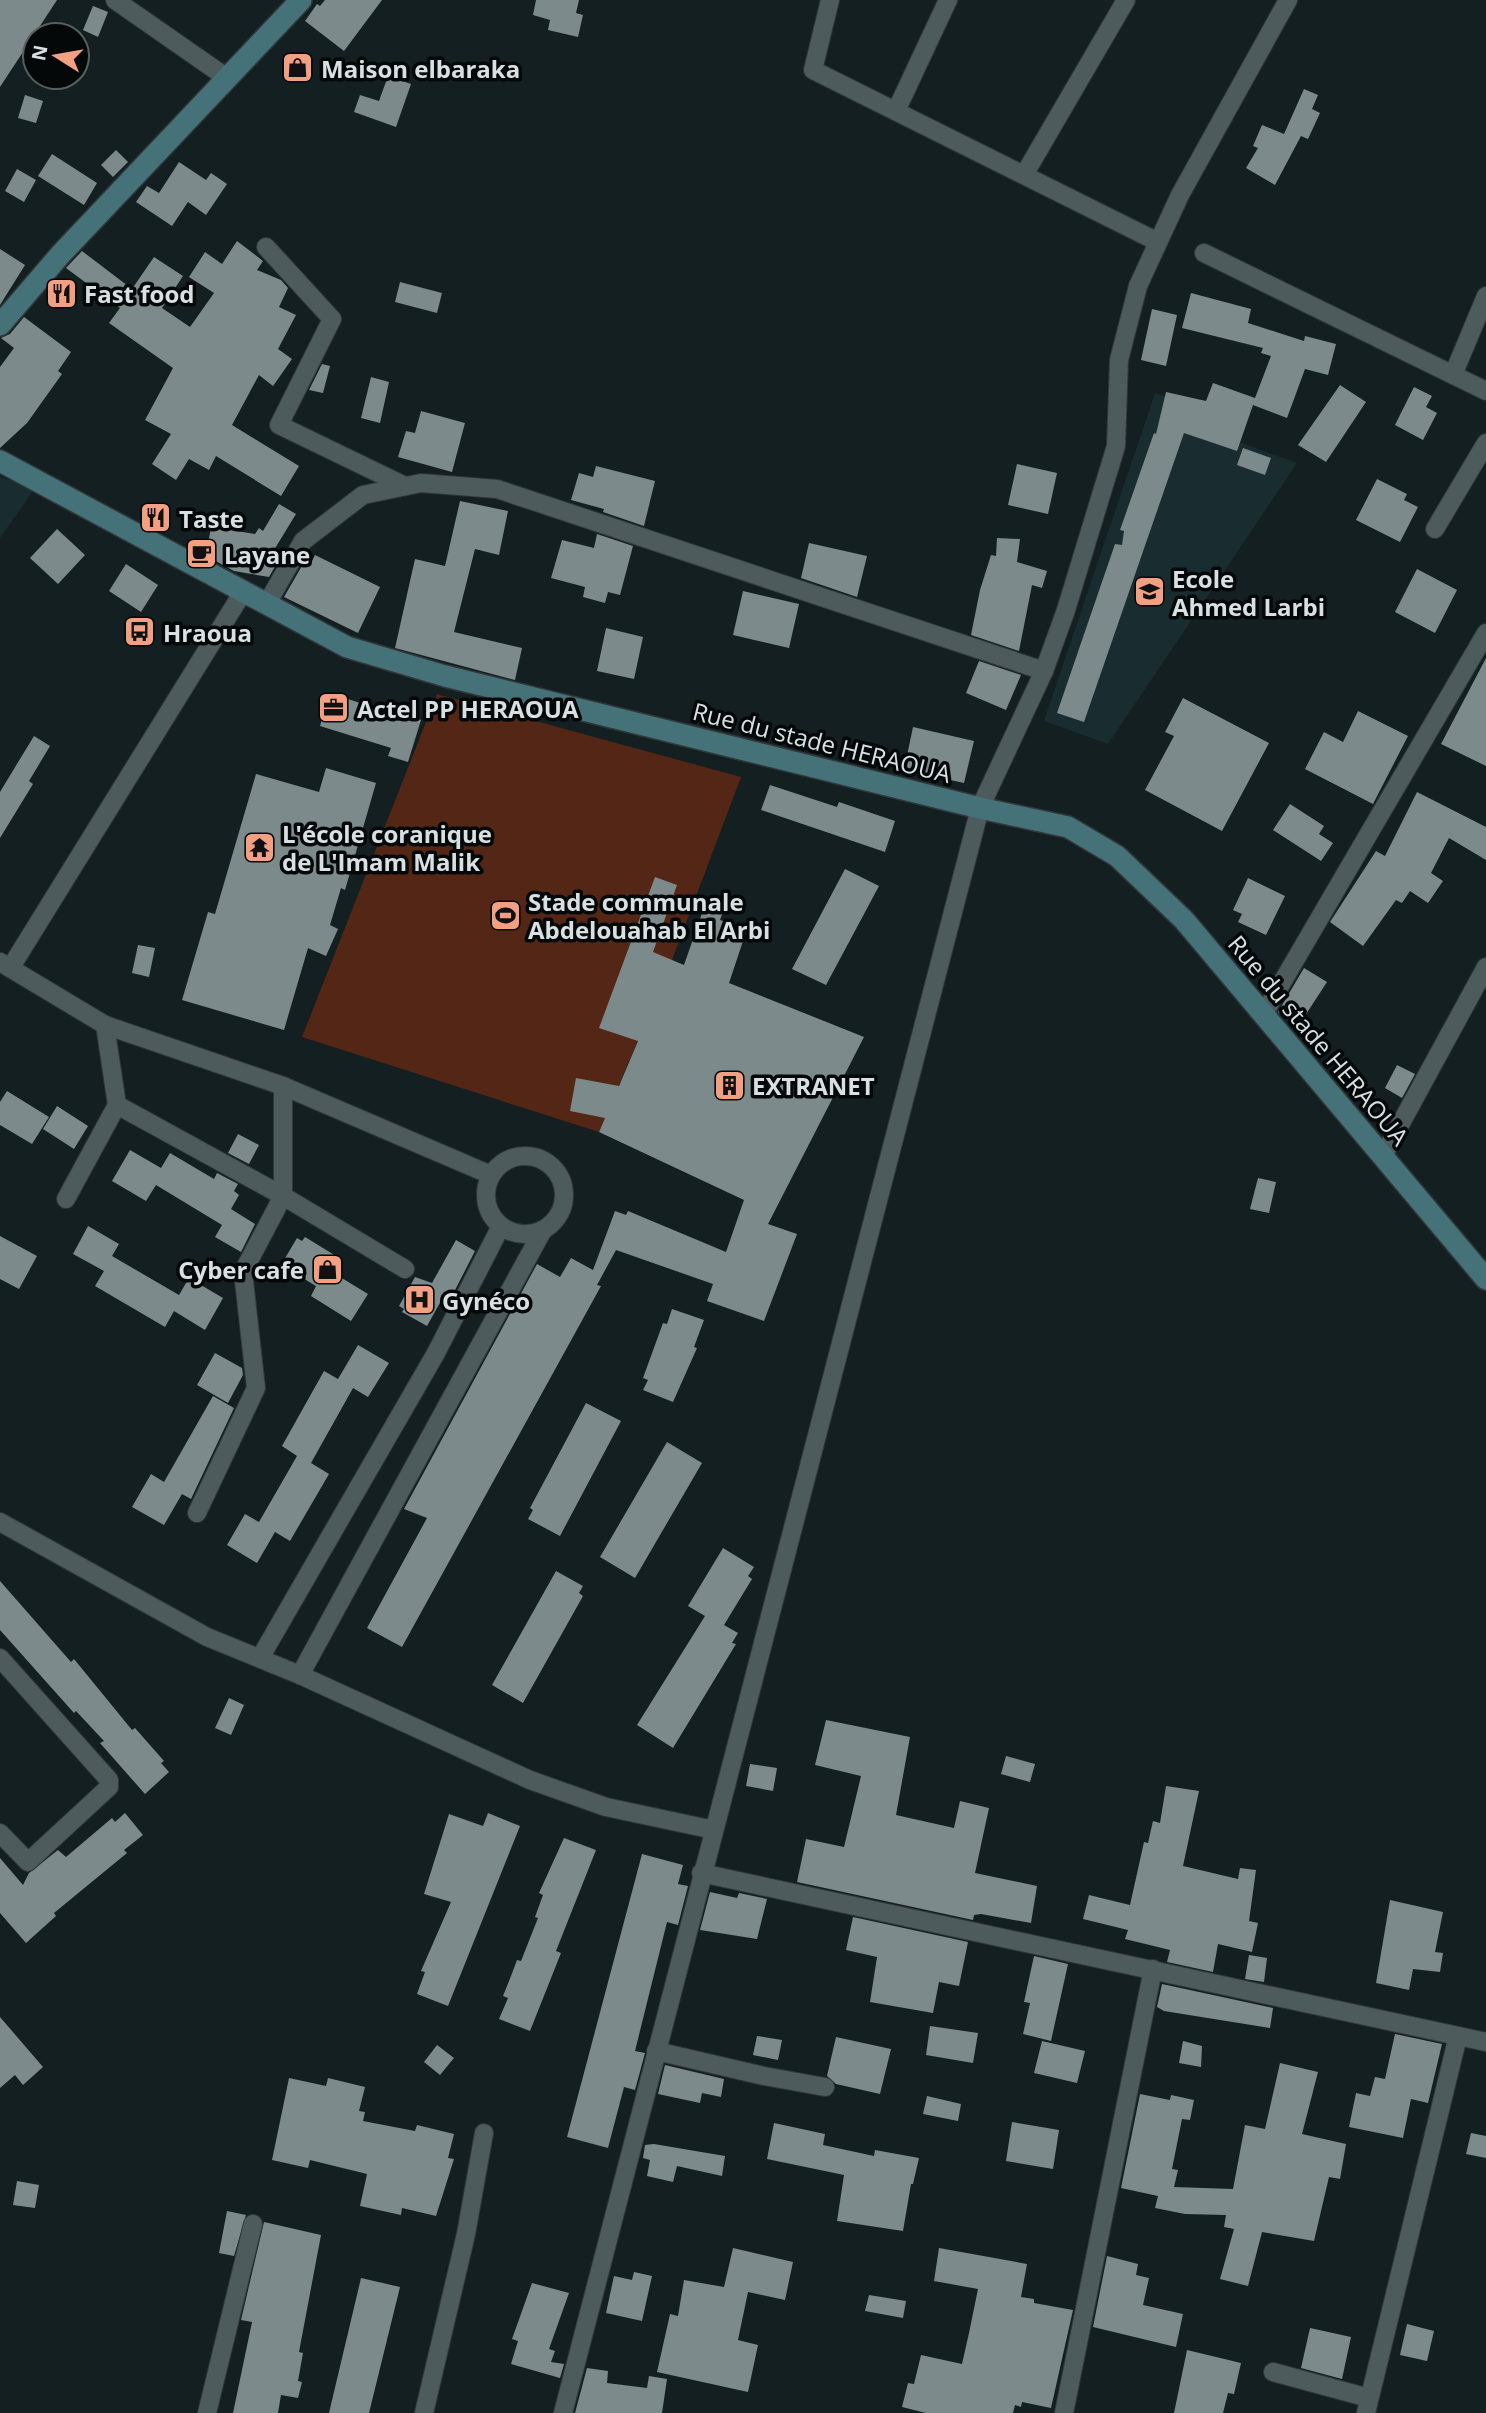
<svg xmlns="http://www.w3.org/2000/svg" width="1486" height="2413" font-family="'Open Sans',sans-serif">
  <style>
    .built { fill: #192c2f }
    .green { fill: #532615 }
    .building { fill: #7d8a8c }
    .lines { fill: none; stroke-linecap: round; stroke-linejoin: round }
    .street-casing { stroke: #313839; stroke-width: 20 }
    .secondary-casing { stroke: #313839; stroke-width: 24 }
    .street { stroke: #4e5b5d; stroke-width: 18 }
    .secondary { stroke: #447278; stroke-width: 21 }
    .labels { text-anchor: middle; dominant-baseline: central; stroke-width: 7; stroke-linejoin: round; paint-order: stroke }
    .poi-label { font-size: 24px; font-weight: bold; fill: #d9e0e1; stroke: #040809; text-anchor: start }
    .street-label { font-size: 24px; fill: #d9e0e1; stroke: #040809 }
  </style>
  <rect width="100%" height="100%" fill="#141f21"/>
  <g class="built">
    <polygon points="1155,393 1188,405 1183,422 1297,463 1108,744 1044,721"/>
    <polygon points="0,477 35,488 0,538"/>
  </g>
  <polygon class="green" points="437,694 741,777 672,960 599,1132 302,1037"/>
  <g class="building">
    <polygon points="0,0 57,0 0,87"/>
    <polygon points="325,0 382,0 344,51 305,21 317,4 320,6"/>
    <polygon points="536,0 579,0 576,13 583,15 578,37 548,30 550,20 533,15"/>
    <polygon points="93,6 108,12 98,37 83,30"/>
    <polygon points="388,76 411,84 396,127 354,112 360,95 379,101"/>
    <polygon points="1304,89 1318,95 1312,109 1320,113 1308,139 1301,136 1275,185 1246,168 1258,148 1253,146 1262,125 1284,134"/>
    <polygon points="25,95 43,101 36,123 18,118"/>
    <polygon points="116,150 128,162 113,177 101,165"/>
    <polygon points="52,154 97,183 84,205 38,176"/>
    <polygon points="179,162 206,180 211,173 227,184 206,215 188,202 172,226 136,202 147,186 159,193"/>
    <polygon points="17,169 36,180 24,202 5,191"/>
    <polygon points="237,241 263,261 257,270 281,280 288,288 279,307 296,315 278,349 292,359 273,386 259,375 232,425 299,466 281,496 216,456 209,470 189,459 176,480 152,464 171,434 145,420 173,368 109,323 120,308 66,268 82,251 132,289 154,257 183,276 162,308 190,327 214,293 189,277 205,252 222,264"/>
    <polygon points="0,249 25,265 0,305"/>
    <polygon points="400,282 442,293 437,313 395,302"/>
    <polygon points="1191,293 1251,309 1248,323 1304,341 1305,336 1336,344 1328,375 1305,369 1287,418 1253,405 1237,451 1184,433 1084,722 1057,713 1115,544 1122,545 1124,531 1120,530 1154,433 1156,434 1166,392 1206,401 1213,383 1255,398 1271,356 1261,353 1263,348 1182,328"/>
    <polygon points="1152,309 1177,315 1166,366 1141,360"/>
    <polygon points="24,317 71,352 58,371 62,374 27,423 0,448 0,367 14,348 1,338 10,334"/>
    <polygon points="322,364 330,366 323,393 309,390"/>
    <polygon points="371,377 389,382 380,423 361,418"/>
    <polygon points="1340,385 1366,402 1326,462 1298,445"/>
    <polygon points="1414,387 1432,396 1426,407 1437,413 1423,440 1395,425"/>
    <polygon points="421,411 465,423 452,472 398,457 406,431 415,433"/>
    <polygon points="1243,448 1271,458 1265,475 1237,465"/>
    <polygon points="1017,464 1057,473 1048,514 1008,505"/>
    <polygon points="596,466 655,481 644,526 603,512 604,509 571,500 579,473 593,477"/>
    <polygon points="1377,479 1407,494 1404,500 1418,507 1400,542 1356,520"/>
    <polygon points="460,501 508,511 499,555 475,549 454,632 522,648 515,680 395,648 415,559 445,566"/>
    <polygon points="279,504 296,514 274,550 282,554 269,577 234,571 212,559 214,545 208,544 211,527 255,534 259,528 263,531"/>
    <polygon points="57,529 85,555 58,584 30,558"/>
    <polygon points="597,534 633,546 620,595 608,592 605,603 583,597 585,587 551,578 562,540 594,548"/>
    <polygon points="997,538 1020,539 1017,562 1047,571 1042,588 1032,585 1019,651 971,635 980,590 991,555 996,556"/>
    <polygon points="809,543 867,556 857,597 801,578"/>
    <polygon points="315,555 380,587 358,633 284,597 303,564 309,567"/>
    <polygon points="126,564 158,585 141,612 109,591"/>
    <polygon points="1417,569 1457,590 1435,633 1395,612"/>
    <polygon points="743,591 799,604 789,648 733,635"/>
    <polygon points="606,628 643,637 634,679 597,671"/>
    <polygon points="1486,658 1486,766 1441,744"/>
    <polygon points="979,661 1021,675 1006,710 966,693"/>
    <polygon points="330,693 360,703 358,708 399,721 402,714 421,720 408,762 388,756 391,748 320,726"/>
    <polygon points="1183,698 1269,743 1222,831 1145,790 1174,736 1165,732"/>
    <polygon points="1358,711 1408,736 1373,804 1305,769 1324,732 1343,742"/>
    <polygon points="913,727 974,741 964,783 904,770"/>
    <polygon points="34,736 50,746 29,781 33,784 0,838 0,792"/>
    <polygon points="326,768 376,783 345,890 341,888 330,925 338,929 326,956 308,948 284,1030 182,1000 208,912 215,914 256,774 319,792"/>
    <polygon points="770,785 837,807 839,802 895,821 885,852 761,810"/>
    <polygon points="1417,792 1486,827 1486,860 1449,838 1431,873 1443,881 1428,903 1410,891 1402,903 1396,900 1363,946 1330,922 1376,851 1385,856"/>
    <polygon points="1290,804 1324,826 1319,834 1333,843 1321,861 1273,830"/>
    <polygon points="845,869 879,886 826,985 792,969"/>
    <polygon points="655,877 677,885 653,952 684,965 708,896 726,903 720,920 747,929 729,983 864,1037 768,1224 797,1234 764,1321 707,1301 713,1284 616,1250 597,1285 601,1286 402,1647 367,1628 427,1518 404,1509 537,1264 560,1277 571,1258 593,1270 615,1211 626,1215 628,1211 726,1252 744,1200 599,1132 605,1118 570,1111 576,1078 619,1086 638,1041 599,1028"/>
    <polygon points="1248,878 1285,896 1266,935 1238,922 1242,914 1233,910"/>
    <polygon points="138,945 155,948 149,977 132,973"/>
    <polygon points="1304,968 1327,982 1297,1028 1278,1012"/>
    <polygon points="1397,1065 1415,1074 1402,1098 1385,1088"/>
    <polygon points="7,1091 49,1117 32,1144 0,1125 0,1102"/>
    <polygon points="57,1106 88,1126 74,1149 43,1129"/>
    <polygon points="238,1134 259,1145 249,1164 228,1153"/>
    <polygon points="130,1150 161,1168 170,1153 214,1179 217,1173 238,1184 234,1191 239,1195 231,1209 255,1224 241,1252 215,1237 222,1225 156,1185 146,1201 112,1181"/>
    <polygon points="1258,1178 1276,1182 1269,1213 1250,1209"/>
    <polygon points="88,1226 119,1244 112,1256 179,1295 189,1278 223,1298 205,1330 174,1311 165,1327 95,1286 104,1271 73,1254"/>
    <polygon points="0,1236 37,1256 19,1289 0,1279"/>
    <polygon points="305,1237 336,1256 327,1269 368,1294 351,1321 311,1296 316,1286 281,1265 297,1238 302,1241"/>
    <polygon points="456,1240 475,1251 452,1296 446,1292 427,1326 402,1312 404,1309 399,1306 415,1277 432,1283"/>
    <polygon points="672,1309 704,1320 694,1347 697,1348 673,1402 643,1390 648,1380 643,1378 663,1323 667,1324"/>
    <polygon points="358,1345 389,1363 368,1397 353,1388 311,1463 329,1474 290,1541 275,1532 257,1563 227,1545 245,1514 259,1522 297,1456 282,1446 324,1371 338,1379"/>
    <polygon points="215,1353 242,1368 243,1375 228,1403 197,1385"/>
    <polygon points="213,1396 234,1408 191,1499 182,1494 164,1525 132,1507 151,1474 164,1482"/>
    <polygon points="586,1403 621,1421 560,1536 528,1519 533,1510 530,1508"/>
    <polygon points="667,1442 702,1463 635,1578 600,1557"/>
    <polygon points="723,1548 754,1567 748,1576 752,1579 724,1625 738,1633 732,1643 736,1644 673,1748 637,1725 705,1616 688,1606"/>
    <polygon points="556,1571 583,1586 579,1593 583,1596 523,1703 492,1685"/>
    <polygon points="0,1581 71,1662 74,1659 132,1730 135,1728 164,1761 161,1763 169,1772 145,1794 100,1743 104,1741 76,1711 74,1713 0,1630"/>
    <polygon points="229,1698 244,1705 231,1735 215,1728"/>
    <polygon points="826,1720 910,1737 896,1815 954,1828 960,1801 989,1808 975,1873 1037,1886 1031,1923 981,1914 974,1915 973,1920 797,1882 806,1839 844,1847 861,1776 815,1765"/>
    <polygon points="1006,1756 1035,1764 1030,1782 1001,1774"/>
    <polygon points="750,1764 777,1768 773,1791 746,1786"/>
    <polygon points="1166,1786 1199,1791 1183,1866 1238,1879 1240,1868 1256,1870 1249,1921 1258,1923 1252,1952 1218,1944 1213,1972 1167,1962 1170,1950 1125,1939 1128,1930 1083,1919 1089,1895 1130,1905 1144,1842 1148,1843 1153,1821 1160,1823"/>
    <polygon points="125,1813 143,1835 124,1850 127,1853 54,1913 56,1916 26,1943 0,1913 0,1858 23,1885 29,1873 58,1850 66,1857 112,1818 115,1822"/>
    <polygon points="488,1813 520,1826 448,2006 417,1994 425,1972 421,1971 451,1902 424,1894 449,1814 483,1826"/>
    <polygon points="564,1838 596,1850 556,1951 561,1953 530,2031 499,2019 508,1998 503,1996 511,1976 517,1960 521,1961 538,1918 535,1917 543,1895 539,1893"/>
    <polygon points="642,1854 683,1865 678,1884 688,1886 678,1925 667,1922 635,2051 645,2053 635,2090 624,2087 608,2148 567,2137"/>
    <polygon points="710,1892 737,1898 739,1893 767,1899 757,1939 700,1930"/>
    <polygon points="1390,1900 1443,1912 1435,1952 1443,1953 1440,1972 1413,1969 1409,1990 1376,1983"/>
    <polygon points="853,1917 968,1942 959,1986 939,1982 933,2013 870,2002 877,1957 846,1950"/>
    <polygon points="1249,1955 1267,1958 1264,1982 1245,1979"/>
    <polygon points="1034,1956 1068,1964 1051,2041 1023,2034 1030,2003 1024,2002"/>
    <polygon points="1162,1984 1273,2008 1270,2028 1164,2011 1157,2007"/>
    <polygon points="0,2017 43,2067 23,2085 15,2075 0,2088"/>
    <polygon points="930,2026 978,2033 973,2063 926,2055"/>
    <polygon points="1395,2034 1442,2044 1428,2103 1411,2099 1403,2138 1349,2127 1356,2093 1370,2096 1375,2077 1385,2079"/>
    <polygon points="757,2036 782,2040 778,2060 753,2055"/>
    <polygon points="836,2037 891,2049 880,2094 836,2084 827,2076"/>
    <polygon points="1042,2041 1085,2051 1077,2083 1034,2073"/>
    <polygon points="1183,2041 1202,2046 1201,2067 1179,2063"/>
    <polygon points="437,2045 454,2058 440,2075 424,2062"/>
    <polygon points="1280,2063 1318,2072 1302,2134 1346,2144 1340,2179 1329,2177 1314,2241 1262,2232 1248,2286 1220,2279 1234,2229 1224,2227 1226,2215 1185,2214 1155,2208 1158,2196 1121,2188 1140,2094 1170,2100 1171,2095 1194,2100 1190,2120 1182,2119 1172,2169 1178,2170 1174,2187 1233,2189 1245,2125 1265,2129"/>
    <polygon points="665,2065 724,2079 721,2097 702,2093 700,2103 658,2094"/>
    <polygon points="289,2078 326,2086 328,2078 365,2087 359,2111 365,2112 363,2121 415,2131 417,2125 454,2134 448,2158 454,2159 436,2216 402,2208 401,2215 360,2206 367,2174 310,2160 308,2168 272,2160"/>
    <polygon points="927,2096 961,2104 958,2121 923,2114"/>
    <polygon points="1012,2122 1059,2130 1053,2169 1006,2161"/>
    <polygon points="774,2123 825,2134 823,2145 874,2156 875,2150 919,2158 913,2184 911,2184 903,2231 837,2221 844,2175 767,2159"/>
    <polygon points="1471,2133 1486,2136 1486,2158 1466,2154"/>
    <polygon points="654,2144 725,2156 722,2176 677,2166 673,2182 647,2176 650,2160 643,2158 645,2145"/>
    <polygon points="17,2181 39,2185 35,2208 13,2205"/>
    <polygon points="227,2211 246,2215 234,2256 219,2253"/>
    <polygon points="264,2222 321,2235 299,2352 303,2353 298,2381 302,2382 298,2398 281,2395 278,2413 233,2413 252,2322 241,2320"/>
    <polygon points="733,2248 793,2262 785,2300 748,2292 738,2340 758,2345 748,2392 657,2372 670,2314 678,2316 684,2280 724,2287"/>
    <polygon points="939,2248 1027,2264 1021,2297 1034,2299 1034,2303 1073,2310 1051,2408 1022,2402 1021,2407 1015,2405 1013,2413 926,2413 902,2407 908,2383 914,2384 921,2355 962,2364 969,2333 978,2289 934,2281"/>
    <polygon points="1107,2256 1138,2264 1136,2275 1149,2278 1143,2305 1183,2314 1176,2347 1093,2327"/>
    <polygon points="634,2272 652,2276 642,2321 606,2313 614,2276 632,2280"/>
    <polygon points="361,2278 400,2287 369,2413 329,2413"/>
    <polygon points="532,2283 569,2293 549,2349 555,2351 551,2362 564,2364 560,2378 511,2364 518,2341 512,2339"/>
    <polygon points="869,2295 906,2301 903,2318 865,2311"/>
    <polygon points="1407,2324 1434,2331 1427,2361 1400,2355"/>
    <polygon points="1310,2328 1351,2337 1342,2379 1301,2368"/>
    <polygon points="1187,2350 1241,2363 1234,2394 1228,2393 1223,2413 1174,2413"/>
    <polygon points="587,2368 608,2371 607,2383 647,2388 649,2376 667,2379 662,2413 575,2413"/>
  </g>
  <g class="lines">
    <defs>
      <g id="street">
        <polyline points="115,0 227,78"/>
        <polyline points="830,0 813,70 1158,242"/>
        <polyline points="896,111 948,0"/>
        <polyline points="1024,175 1126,0"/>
        <polyline points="266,247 332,319 279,425 405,486"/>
        <polyline points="1204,253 1486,391"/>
        <polyline points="1453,375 1486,296"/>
        <polyline points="1435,529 1486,443"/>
        <polyline points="266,605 303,541 363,495 421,483 497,489 1044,671"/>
        <polyline points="0,962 105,1025 283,1086 283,1196 243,1272 256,1388 197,1513"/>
        <polyline points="11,967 243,592"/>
        <polyline points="1263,1015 1486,633"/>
        <polyline points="105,1025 117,1105 283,1196 405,1269"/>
        <polyline points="283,1086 491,1175"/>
        <circle cx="525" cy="1195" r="39"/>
        <polyline points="1383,1156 1486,967"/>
        <polyline points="66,1199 117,1105"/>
        <polyline points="0,1522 207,1637 300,1675 530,1780 606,1807 714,1830"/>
        <polyline points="0,1658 109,1780 109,1787 28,1862 0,1833"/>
        <polyline points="260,1658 436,1353 501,1226"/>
        <polyline points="300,1675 543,1230"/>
        <polyline points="701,1873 1486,2042"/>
        <polyline points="656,2051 764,2076 825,2087"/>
        <polyline points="1273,2372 1369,2398"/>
        <polyline points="207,2413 253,2224"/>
        <polyline points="424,2413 466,2234 484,2133"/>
        <polyline points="563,2413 980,808 1044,671 1066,610 1116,446 1119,360 1138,286 1180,195 1288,0"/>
        <polyline points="1064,2413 1153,1969"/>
        <polyline points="1366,2413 1458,2036"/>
      </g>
      <g id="secondary">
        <polyline points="0,325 60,255 301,0"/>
        <polyline points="0,461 347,647 445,676 980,808 1068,827 1117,856 1184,920 1486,1279"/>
      </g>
    </defs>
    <use href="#street" class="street-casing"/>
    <use href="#secondary" class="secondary-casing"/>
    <use href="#street" class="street"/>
    <use href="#secondary" class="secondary"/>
  </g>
  <defs>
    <symbol id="shop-square" viewBox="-11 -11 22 22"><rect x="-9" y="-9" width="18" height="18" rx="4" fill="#f2a081" stroke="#040809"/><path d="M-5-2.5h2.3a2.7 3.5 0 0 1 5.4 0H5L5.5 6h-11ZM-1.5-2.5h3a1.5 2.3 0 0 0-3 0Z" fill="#111"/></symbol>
    <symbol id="restaurant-square" viewBox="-11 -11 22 22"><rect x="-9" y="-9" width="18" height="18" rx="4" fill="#f2a081" stroke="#040809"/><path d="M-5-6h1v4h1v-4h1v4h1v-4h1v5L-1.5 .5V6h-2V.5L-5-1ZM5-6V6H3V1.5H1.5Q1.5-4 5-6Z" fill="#111"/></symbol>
    <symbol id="cafe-square" viewBox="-11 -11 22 22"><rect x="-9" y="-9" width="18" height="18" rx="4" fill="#f2a081" stroke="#040809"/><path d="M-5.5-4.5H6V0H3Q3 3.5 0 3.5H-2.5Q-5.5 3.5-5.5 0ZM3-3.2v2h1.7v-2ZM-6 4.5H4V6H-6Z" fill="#111"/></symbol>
    <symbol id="school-square" viewBox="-11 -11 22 22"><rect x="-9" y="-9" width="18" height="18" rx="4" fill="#f2a081" stroke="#040809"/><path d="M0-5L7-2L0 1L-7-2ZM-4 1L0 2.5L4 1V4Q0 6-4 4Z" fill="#111"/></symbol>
    <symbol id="bus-square" viewBox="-11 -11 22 22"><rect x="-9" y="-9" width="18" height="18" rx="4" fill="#f2a081" stroke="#040809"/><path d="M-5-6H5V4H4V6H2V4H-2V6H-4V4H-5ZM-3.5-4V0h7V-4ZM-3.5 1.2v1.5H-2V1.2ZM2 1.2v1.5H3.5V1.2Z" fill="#111"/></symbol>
    <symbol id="office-square" viewBox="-11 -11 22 22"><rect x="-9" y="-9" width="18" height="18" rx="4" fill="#f2a081" stroke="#040809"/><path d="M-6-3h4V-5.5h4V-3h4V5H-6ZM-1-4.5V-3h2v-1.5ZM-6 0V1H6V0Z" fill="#111"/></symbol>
    <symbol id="temple-square" viewBox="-11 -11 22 22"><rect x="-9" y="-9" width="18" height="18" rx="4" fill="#f2a081" stroke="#040809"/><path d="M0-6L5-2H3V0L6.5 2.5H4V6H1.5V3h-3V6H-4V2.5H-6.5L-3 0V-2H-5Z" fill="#111"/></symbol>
    <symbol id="stadium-square" viewBox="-11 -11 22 22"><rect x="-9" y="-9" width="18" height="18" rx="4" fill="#f2a081" stroke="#040809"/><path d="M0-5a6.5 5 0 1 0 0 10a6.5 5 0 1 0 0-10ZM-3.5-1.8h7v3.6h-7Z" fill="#111"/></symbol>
    <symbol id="building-square" viewBox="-11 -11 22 22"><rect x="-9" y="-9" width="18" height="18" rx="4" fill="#f2a081" stroke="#040809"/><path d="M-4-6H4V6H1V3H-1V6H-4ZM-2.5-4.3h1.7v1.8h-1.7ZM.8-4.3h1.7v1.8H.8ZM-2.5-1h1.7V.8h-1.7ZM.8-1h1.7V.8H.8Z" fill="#111"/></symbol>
    <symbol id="hospital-square" viewBox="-11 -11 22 22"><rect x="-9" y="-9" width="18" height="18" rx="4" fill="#f2a081" stroke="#040809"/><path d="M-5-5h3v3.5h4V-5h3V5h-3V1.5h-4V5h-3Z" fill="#111"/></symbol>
  </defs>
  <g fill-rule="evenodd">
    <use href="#shop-square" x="280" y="50" width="35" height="35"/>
    <use href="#restaurant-square" x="44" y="276" width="35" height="35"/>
    <use href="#restaurant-square" x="138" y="500" width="35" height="35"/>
    <use href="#cafe-square" x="184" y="536" width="35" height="35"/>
    <use href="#school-square" x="1132" y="574" width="35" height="35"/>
    <use href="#bus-square" x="122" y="614" width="35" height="35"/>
    <use href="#office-square" x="316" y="690" width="35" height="35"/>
    <use href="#temple-square" x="242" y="830" width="35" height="35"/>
    <use href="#stadium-square" x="488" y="898" width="35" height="35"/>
    <use href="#building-square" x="712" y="1068" width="35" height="35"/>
    <use href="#shop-square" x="310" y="1252" width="35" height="35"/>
    <use href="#hospital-square" x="402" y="1282" width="35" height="35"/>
  </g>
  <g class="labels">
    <g class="poi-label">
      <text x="321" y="68">Maison elbaraka</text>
      <text x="84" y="293">Fast food</text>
      <text x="179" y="518">Taste</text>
      <text x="224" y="554">Layane</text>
      <text x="1172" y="578">Ecole<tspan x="1172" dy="28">Ahmed Larbi</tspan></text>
      <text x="163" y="632">Hraoua</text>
      <text x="357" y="708">Actel PP HERAOUA</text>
      <text x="282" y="833">L'école coranique<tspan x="282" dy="28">de L'Imam Malik</tspan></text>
      <text x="528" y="901">Stade communale<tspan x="528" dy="28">Abdelouahab El Arbi</tspan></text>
      <text x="752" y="1085">EXTRANET</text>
      <text x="304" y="1269" text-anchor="end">Cyber cafe</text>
      <text x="442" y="1300">Gynéco</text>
    </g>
    <g class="street-label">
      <text transform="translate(822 742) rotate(14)">Rue du stade HERAOUA</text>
      <text transform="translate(1319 1040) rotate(50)">Rue du stade HERAOUA</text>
    </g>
  </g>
  <g transform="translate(56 56) rotate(281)"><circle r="33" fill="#040809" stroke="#595e5f" stroke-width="2"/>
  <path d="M0-5L12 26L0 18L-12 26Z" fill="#f2a081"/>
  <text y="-10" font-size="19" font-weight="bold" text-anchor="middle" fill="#d9e0e1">N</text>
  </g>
</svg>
